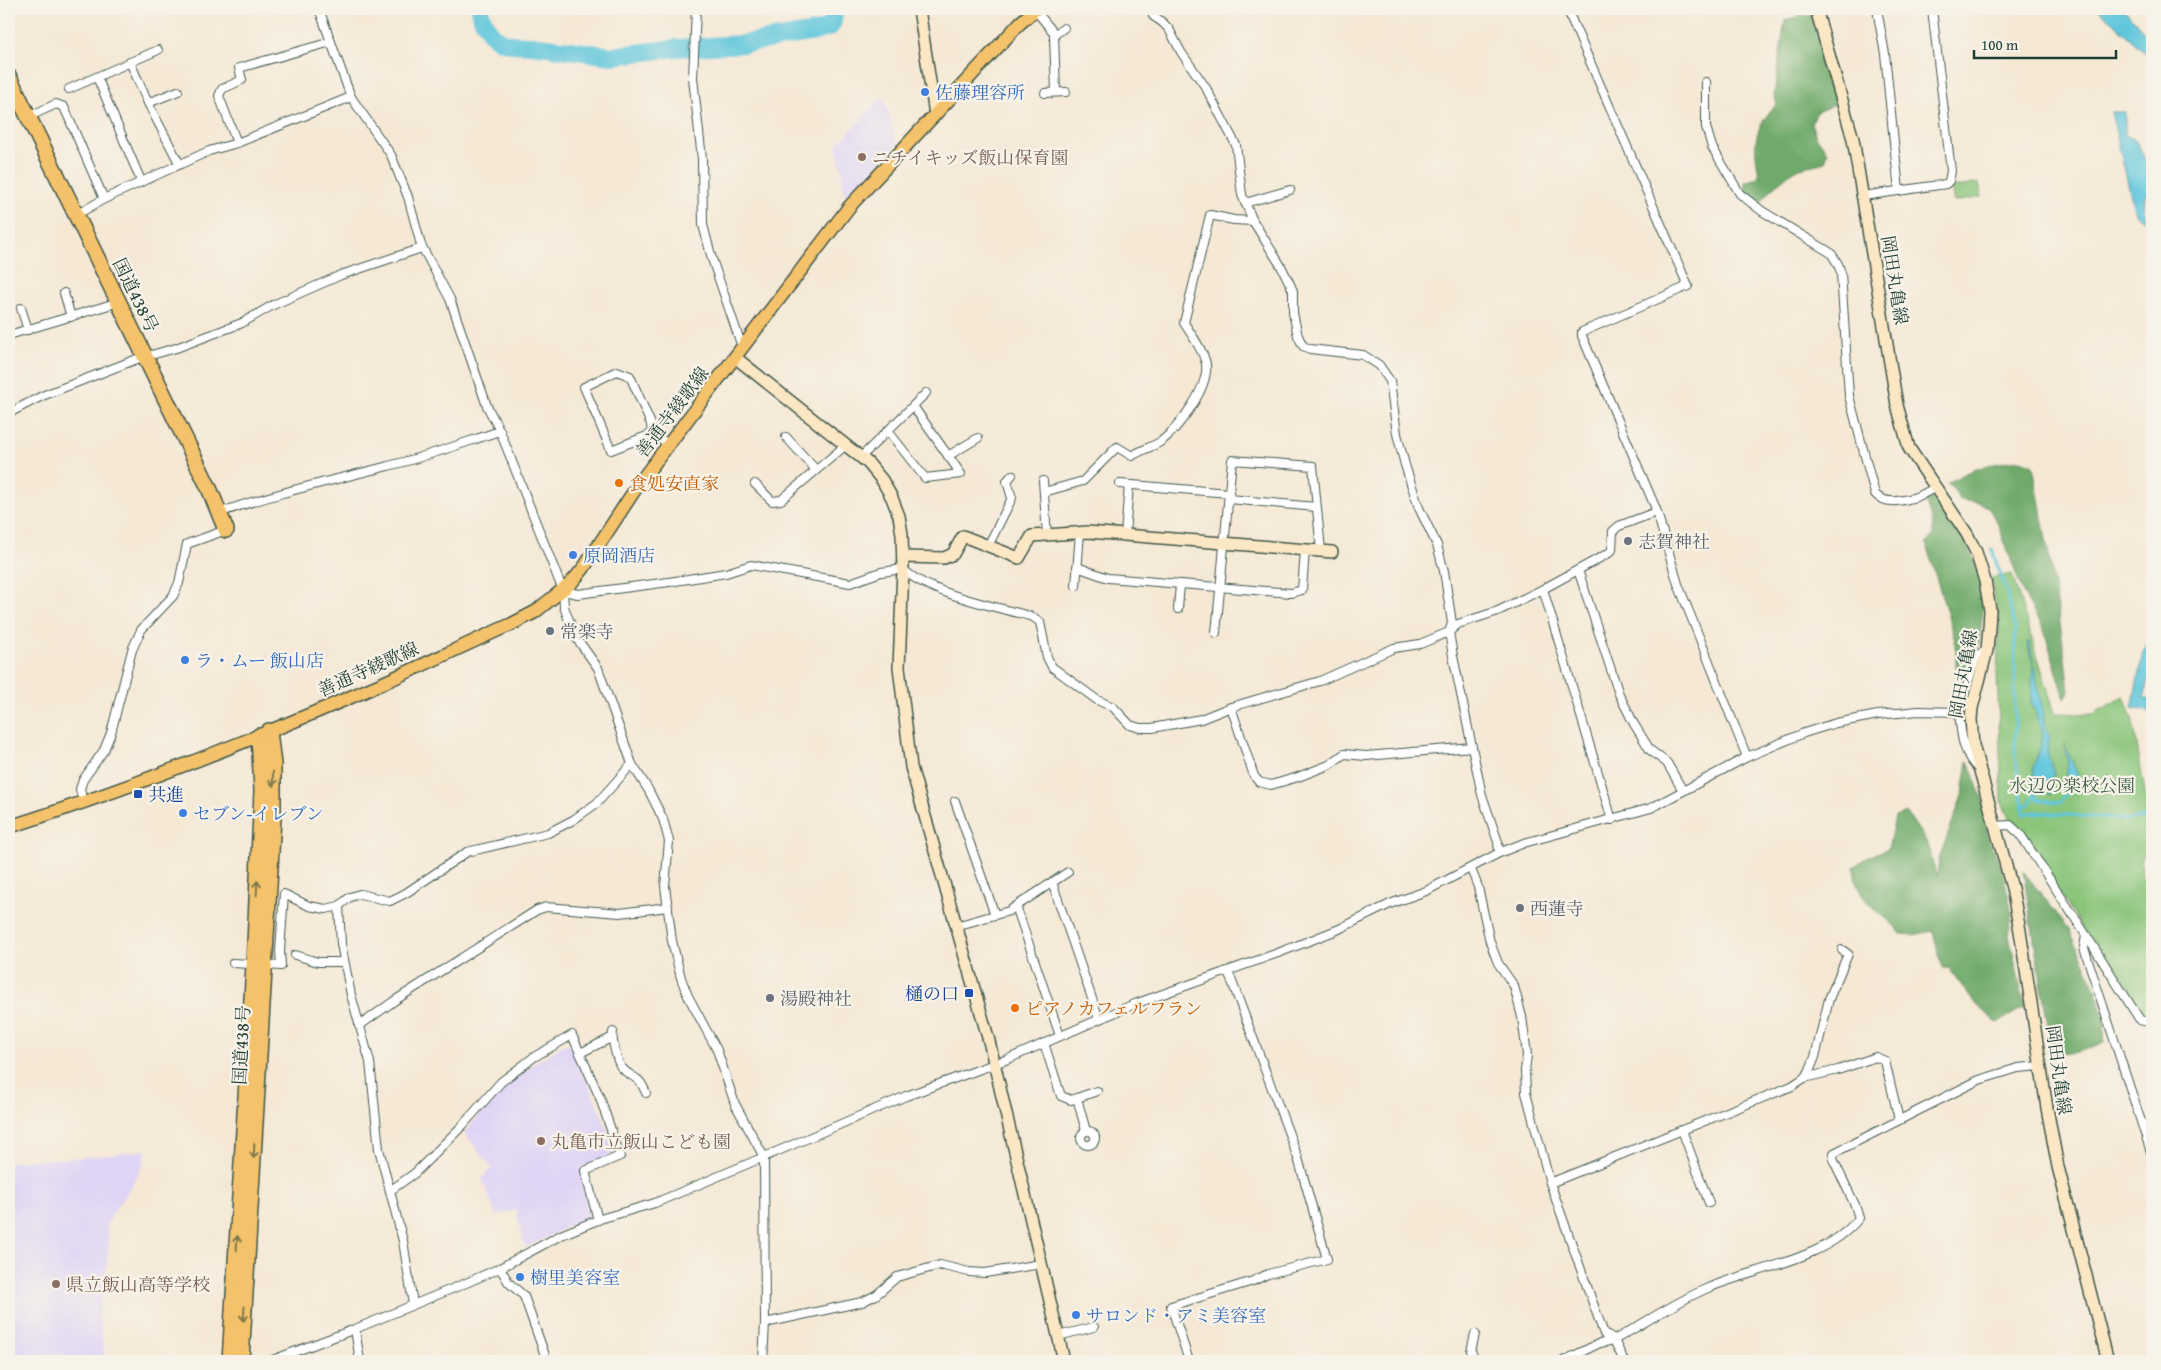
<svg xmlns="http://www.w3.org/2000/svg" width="2161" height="1370" font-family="'Gentium Book Plus','Noto Serif JP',serif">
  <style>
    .built { fill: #dfd4f5 }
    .green { fill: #8ac57a; stroke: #548157 }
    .forest { fill: #6faa6a; stroke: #47744f }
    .water { fill: #5fc6dc; stroke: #3f8288 }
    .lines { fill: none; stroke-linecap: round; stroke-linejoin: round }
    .stream { stroke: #5fc6dc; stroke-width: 3 }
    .river { stroke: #5fc6dc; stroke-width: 18 }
    .street-casing { stroke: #3f574c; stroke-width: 10 }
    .secondary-casing { stroke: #3f574c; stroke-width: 14 }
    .primary-casing { stroke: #3f574c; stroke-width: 15 }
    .highway-casing { stroke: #3f574c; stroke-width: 18 }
    .street { stroke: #fff; stroke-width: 8 }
    .secondary { stroke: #fbe7c3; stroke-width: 11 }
    .primary { stroke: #f4c26a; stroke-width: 12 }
    .highway { stroke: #f4c26a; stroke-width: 15 }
    .oneway { stroke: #7f794c }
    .shop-dot { fill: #3f7fe0; stroke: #f7f3e8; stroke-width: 2 }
    .education-dot { fill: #8d6e63; stroke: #f7f3e8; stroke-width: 2 }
    .food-dot { fill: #e8710a; stroke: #f7f3e8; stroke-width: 2 }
    .worship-dot { fill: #6b7280; stroke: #f7f3e8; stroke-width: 2 }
    .transit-dot { fill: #1a4fb4; stroke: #f7f3e8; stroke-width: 2 }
    .labels { text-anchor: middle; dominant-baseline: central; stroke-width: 4.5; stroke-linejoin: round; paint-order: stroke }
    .shop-label { font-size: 18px; fill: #366cbe; stroke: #f7f3e8; text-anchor: start }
    .education-label { font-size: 18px; fill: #785e54; stroke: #f7f3e8; text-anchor: start }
    .street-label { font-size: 18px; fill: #1f3d34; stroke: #f7f3e8 }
    .food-label { font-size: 18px; fill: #c56008; stroke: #f7f3e8; text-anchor: start }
    .worship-label { font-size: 18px; fill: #5b616d; stroke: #f7f3e8; text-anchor: start }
    .park-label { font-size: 18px; fill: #3a5f46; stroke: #f7f3e8 }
    .transit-label { font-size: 18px; fill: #164399; stroke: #f7f3e8; text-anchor: start }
  </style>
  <rect width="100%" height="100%" fill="#f7f3e8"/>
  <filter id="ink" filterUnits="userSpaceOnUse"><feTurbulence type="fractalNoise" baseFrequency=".02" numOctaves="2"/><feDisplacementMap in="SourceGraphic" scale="10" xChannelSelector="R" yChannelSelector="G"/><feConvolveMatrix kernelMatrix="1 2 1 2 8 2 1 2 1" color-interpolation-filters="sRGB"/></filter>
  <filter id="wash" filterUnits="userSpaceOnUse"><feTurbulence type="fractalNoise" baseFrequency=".0096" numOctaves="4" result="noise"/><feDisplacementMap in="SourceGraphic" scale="20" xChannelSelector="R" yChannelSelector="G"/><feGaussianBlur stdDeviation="1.12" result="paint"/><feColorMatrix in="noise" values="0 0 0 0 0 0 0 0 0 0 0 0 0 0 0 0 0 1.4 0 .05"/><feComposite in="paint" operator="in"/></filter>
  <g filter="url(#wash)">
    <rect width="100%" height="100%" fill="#f5e8d5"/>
    <g class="built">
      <polygon points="883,96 897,144 846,202 837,145"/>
      <polygon points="565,1044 572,1046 600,1111 614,1150 611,1157 581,1167 591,1209 587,1217 525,1248 516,1210 496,1216 482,1178 492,1168 464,1133 506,1084 518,1074"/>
      <polygon points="146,1150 143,1164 131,1187 112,1214 107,1225 109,1250 99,1317 105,1361 9,1361 9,1162 86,1157"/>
    </g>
    <g class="green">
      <polygon points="1979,183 1982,197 1954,202 1951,188"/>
      <polygon points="2012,574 2055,713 2093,714 2124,696 2133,721 2146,798 2147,844 2141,859 2142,878 2152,894 2152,1022 2142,1020 2015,825 2009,819 2002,802 1997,673 1999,623 1991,578"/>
    </g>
    <g class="forest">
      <path d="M1804 15 1813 16 1833 86 1835 104 1817 112 1811 124 1816 136 1828 152 1825 162C1816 165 1805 166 1798 169 1784 176 1765 195 1758 207L1744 196 1745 182 1755 179 1759 175C1753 144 1753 128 1777 104L1774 95 1785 20Z"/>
      <path d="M2021 460 2033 465C2046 541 2061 616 2069 692L2065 698 2043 627 2023 593 1998 524 1988 507 1980 503 1960 500 1955 491 1947 484C1970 468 1993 463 2021 460Z"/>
      <polygon points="1932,496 1959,529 1979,569 1984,601 1977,662 1964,686 1962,677 1956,668 1956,645 1947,613 1926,544 1933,535 1933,525 1925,500"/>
      <path d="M1968 761 1984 804 1988 838 2002 867 2012 914 2009 936 2025 1007 1997 1023 1975 1004 1948 967 1942 968 1933 931 1913 935 1901 934C1881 908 1856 906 1854 867L1864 859 1888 848 1895 817 1907 813 1926 841 1937 877 1939 859 1963 793Z"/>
      <path d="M2023 871 2069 929 2085 963 2105 1016 2104 1042C2084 1051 2070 1057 2049 1051V1032Z"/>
    </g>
    <g class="water">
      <path d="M2098 9C2105 9 2116 7 2122 9 2135 16 2142 32 2152 42V59Z"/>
      <polygon points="2111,112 2125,112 2125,135 2136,141 2151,172 2152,197 2145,194 2144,220 2135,214"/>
      <polygon points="2152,634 2152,669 2144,698 2152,699 2152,712 2132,708 2142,657"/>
      <polygon points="2027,642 2029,642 2047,731 2050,735 2047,751 2054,774 2050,787 2051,794 2046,792 2043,794 2040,791 2037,792 2032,781 2034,775 2033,766 2040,749 2043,734 2031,701 2033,665"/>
      <polygon points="2064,743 2077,773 2079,784 2073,791 2068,788 2066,780 2068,760"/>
    </g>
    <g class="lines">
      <g class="stream">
        <polyline points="1992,550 2006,590 2015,628 2015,754 2024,814 2033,812 2128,820 2152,817"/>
        <polyline points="2034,795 2040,800 2060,802 2072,789"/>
        <polyline points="2023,807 2029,804 2038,790"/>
      </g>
      <polyline class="river" points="480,9 482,18 491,34 500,41 511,44 532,45 612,56 678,48 743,44 815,32 830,27 833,21 834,9"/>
    </g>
  </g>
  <g filter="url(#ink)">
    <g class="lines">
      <defs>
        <g id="street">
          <path d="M319 9 351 97 391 155 408 197 421 245 450 299 487 406 500 431 563 591 564 607 575 636 598 668 632 764 649 791 663 819 669 841 665 886 672 941 681 978 688 996 717 1050 735 1104 764 1157 906 1096 1008 1059 1132 1005 1278 953 1337 930 1390 904 1426 891 1499 853 1524 843 1651 808 1747 757 1804 733 1836 723 1878 715 1918 711 1959 712C1961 733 1962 753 1978 769"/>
          <polyline points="696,9 693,78 702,159 703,225 712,259 742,347"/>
          <polyline points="1152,9 1153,16 1162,22 1169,29 1181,52 1206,88 1236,145 1242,195 1253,221 1281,266 1290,284 1293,291 1293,313 1298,336 1303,346 1310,349 1363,355 1379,365 1390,381 1397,434 1405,465 1419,508 1437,545 1444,571 1452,623 1449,632 1453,656 1482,795 1498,842 1499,853"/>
          <polyline points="1567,9 1688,286 1582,332 1582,336 1656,509 1678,584 1747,757"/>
          <polyline points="1877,9 1885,54 1899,191"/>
          <polyline points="1035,10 1055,34"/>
          <polyline points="130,62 148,103 179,163"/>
          <polyline points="97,77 141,181"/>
          <path d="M1706 82V127L1712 147 1740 194 1762 211 1831 253 1838 264 1841 273 1849 396 1875 494C1888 509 1923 497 1936 486"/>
          <polyline points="69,89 158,50"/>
          <polyline points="1056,92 1054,35 1064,28"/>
          <polyline points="1045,93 1066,92"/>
          <polyline points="148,103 178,91"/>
          <polyline points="28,117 56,104 64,107 104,199"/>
          <polyline points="237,143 219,96 222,89 242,80 239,68 331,42"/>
          <polyline points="1863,196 1946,184 1949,181 1951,171 1932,9"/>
          <polyline points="1245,203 1290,190"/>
          <polyline points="76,215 104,199 209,151 237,143 351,97"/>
          <polyline points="64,293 71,317"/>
          <polyline points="21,308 28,330"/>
          <polyline points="9,335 119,302"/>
          <polyline points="9,413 42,396 137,359 176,348 242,323 273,305 341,275 422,248"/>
          <polyline points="888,431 925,478 961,474 913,406"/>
          <polyline points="652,434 611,450 584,387 617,371 630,376 651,424 652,434 669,444"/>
          <polyline points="786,437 816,470"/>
          <polyline points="948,456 978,438"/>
          <polyline points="861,457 926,393"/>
          <polyline points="1043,481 1047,535"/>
          <polyline points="755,484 772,501 781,500 846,445"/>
          <polyline points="1120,484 1229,493"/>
          <path d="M1044 492 1083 481 1117 447 1132 456C1141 450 1152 447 1160 442 1178 430 1213 383 1205 360 1201 347 1192 335 1184 323L1210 215 1234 220 1253 221"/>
          <polyline points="1229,499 1316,507"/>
          <path d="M219 513C274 493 331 481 388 466 426 457 463 443 500 431"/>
          <polyline points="1125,535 1129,485"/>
          <polyline points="988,546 1012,498 1007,481 1012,475"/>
          <polyline points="1077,567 1108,578 1291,593 1302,590 1305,550"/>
          <polyline points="1578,570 1619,694 1634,724 1650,750 1667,763 1683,791"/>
          <polyline points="1076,586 1080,532"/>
          <polyline points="1543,589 1612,820"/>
          <path d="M563 591 578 594 669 582 726 573 751 565 850 583 881 572 903 569C928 594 998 607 1033 617L1040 622 1047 657 1052 667 1097 700 1113 707 1130 725 1140 728H1152L1201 719 1231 707 1320 681 1394 648 1420 644 1449 632 1458 624 1498 611 1543 589 1609 553 1612 550 1613 531 1619 526 1656 512"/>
          <polyline points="1178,609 1180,584"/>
          <polyline points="1216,633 1232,460 1313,466 1321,551"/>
          <polyline points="1231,707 1254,776 1259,782 1271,785 1298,777 1329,765 1344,754 1366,756 1472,747"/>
          <polyline points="1959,712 1976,656 1981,653 1985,655"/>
          <polyline points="955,801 995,915"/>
          <polyline points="83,802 80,789 83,780 104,750 111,733 132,650 141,630 173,596 179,583 187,544 226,530"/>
          <polyline points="1995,826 2010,825 2020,834 2086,935 2084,948 2152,1155"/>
          <polyline points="1471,869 1478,887 1490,942 1498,963 1514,986 1522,1017 1527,1055 1525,1071 1526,1093 1550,1183 1604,1334 1614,1340 1624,1361"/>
          <polyline points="1052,882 1099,1019"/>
          <polyline points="339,906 341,944 351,995 370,1062 379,1149 403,1241 413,1304"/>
          <polyline points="1016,906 1060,1036"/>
          <polyline points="956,926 1009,911 1068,872"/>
          <polyline points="2086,935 2140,1020 2152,1023"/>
          <polyline points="295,955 318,962 344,962"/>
          <polyline points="233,963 281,966 280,951 284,894 309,906 326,909 339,906 350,897 360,894 390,901 406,893 467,852 548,833 573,820 597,803 632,764"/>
          <polyline points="359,1026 394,1001 537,910 546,907 620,913 668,907"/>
          <path d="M613 1032C611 1039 617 1061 621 1067 632 1080 638 1073 646 1093"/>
          <polyline points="1044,1043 1061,1096 1071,1100 1097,1091"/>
          <polyline points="580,1053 611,1038"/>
          <polyline points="1804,1078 1838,1070 1876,1057 1885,1061 1899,1120"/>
          <polyline points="1077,1098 1086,1131"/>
          <polyline points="1682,1130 1709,1203"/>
          <circle cx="1088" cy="1138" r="7"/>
          <polyline points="1550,1183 1792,1086 1804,1078 1809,1072 1815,1057 1829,999 1848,954 1842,950"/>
          <polyline points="391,1190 415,1173 462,1126 501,1082 534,1057 572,1035 600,1098 620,1156 585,1171 598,1220"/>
          <polyline points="500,1268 509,1283 524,1296 547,1361"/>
          <polyline points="765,1323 862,1302 876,1295 897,1277 940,1265 969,1272 985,1273 1041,1264"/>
          <polyline points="355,1329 360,1361"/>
          <polyline points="1058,1336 1094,1327"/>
          <polyline points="270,1361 355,1329 466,1283 500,1268 561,1235 600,1219 655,1203 764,1157 765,1323 763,1361"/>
          <polyline points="575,1361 581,1360"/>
          <polyline points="1189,1361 1171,1306 1253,1281 1268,1274 1327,1259 1298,1158 1228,971"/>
          <polyline points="1475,1361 1471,1351 1475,1334"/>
          <path d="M1563 1361 1600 1343 1614 1340C1645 1323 1675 1302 1708 1288 1755 1268 1826 1260 1859 1218L1855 1205 1833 1159 1834 1153 1979 1080 2018 1068 2041 1066"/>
        </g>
        <g id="secondary">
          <polyline points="919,9 935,115"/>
          <polyline points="1816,9 1853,139 1897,405 1909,448 1967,534 1976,552 1985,581 1990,610 1989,628 1987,650 1972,708 1971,719 1973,745 2012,888 2020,931 2047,1108 2058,1167 2108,1361"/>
          <polyline points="736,358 868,463 882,480 892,498 899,516 902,534 903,569 899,667 911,767 989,1041 1064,1361"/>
          <polyline points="903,557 944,558 953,554 963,536 1019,558 1032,536 1088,532 1332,552"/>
        </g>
        <path id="primary" d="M9 827C131 788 250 741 367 690 416 669 464 645 512 624L535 612 571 583 583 569 640 482 849 207 1020 23 1036 9"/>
        <g id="highway">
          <polyline points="9,77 209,488 226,530"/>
          <polyline points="230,1361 254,965 262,791 259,736"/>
          <polyline points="241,1361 273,818 273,764 269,731"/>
        </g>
      </defs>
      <use href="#street" class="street-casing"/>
      <use href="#secondary" class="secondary-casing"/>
      <use href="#primary" class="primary-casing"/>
      <use href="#highway" class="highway-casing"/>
      <use href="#street" class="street"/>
      <use href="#secondary" class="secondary"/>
      <use href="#primary" class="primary"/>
      <use href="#highway" class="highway"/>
    </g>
    <defs><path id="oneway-shaft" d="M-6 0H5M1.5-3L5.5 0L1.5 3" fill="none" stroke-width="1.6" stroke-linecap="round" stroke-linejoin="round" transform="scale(1.25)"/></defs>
    <g class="oneway">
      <use href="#oneway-shaft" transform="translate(273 779) rotate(90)"/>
      <use href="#oneway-shaft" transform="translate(257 888) rotate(-87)"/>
      <use href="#oneway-shaft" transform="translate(254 1151) rotate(93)"/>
      <use href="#oneway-shaft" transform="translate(237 1243) rotate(-87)"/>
      <use href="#oneway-shaft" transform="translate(244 1314) rotate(94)"/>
    </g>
  </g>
  <g class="shop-dot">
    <circle cx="925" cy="92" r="5"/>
    <circle cx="573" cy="555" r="5"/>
    <circle cx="185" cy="660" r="5"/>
    <circle cx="183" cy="813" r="5"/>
    <circle cx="520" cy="1277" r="5"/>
    <circle cx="1076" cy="1315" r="5"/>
  </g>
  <g class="education-dot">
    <circle cx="862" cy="157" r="5"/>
    <circle cx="541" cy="1141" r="5"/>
    <circle cx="56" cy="1284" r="5"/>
  </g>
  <g class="food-dot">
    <circle cx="619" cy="483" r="5"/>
    <circle cx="1015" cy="1008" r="5"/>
  </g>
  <g class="worship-dot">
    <circle cx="1628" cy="541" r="5"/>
    <circle cx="550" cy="631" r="5"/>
    <circle cx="1520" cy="908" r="5"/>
    <circle cx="770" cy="998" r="5"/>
  </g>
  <g class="transit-dot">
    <rect x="133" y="789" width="10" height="10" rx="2.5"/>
    <rect x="964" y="988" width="10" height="10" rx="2.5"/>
  </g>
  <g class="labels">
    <g class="shop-label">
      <text x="935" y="92">佐藤理容所</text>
      <text x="583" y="555">原岡酒店</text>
      <text x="195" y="660">ラ・ムー 飯山店</text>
      <text x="193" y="813">セブン-イレブン</text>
      <text x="530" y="1277">樹里美容室</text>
      <text x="1086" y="1315">サロンド・アミ美容室</text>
    </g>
    <g class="education-label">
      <text x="872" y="157">ニチイキッズ飯山保育園</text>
      <text x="551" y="1141">丸亀市立飯山こども園</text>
      <text x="66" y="1284">県立飯山高等学校</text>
    </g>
    <g class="street-label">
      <text transform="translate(1895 280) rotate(81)">岡田丸亀線</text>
      <text transform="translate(136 295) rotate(64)">国道438号</text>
      <text transform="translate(672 412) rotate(-53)">善通寺綾歌線</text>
      <text transform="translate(368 669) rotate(-24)">善通寺綾歌線</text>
      <text transform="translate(1963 674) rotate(-80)">岡田丸亀線</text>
      <text transform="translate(241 1045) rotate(-87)">国道438号</text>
      <text transform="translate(2059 1070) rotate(82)">岡田丸亀線</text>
    </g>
    <g class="food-label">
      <text x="629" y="483">食処安直家</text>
      <text x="1025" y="1008">ピアノカフェルフラン</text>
    </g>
    <g class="worship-label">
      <text x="1638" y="541">志賀神社</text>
      <text x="560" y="631">常楽寺</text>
      <text x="1530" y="908">西蓮寺</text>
      <text x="780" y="998">湯殿神社</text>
    </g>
    <g class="park-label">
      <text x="2072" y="785">水辺の楽校公園</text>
    </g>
    <g class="transit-label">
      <text x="148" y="794">共進</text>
      <text x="959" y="993" text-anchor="end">樋の口</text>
    </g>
  </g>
  <rect width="2161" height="1370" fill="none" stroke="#f7f3e8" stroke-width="30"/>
  <path d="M1974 50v8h142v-8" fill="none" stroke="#1f3d34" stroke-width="2.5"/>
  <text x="1981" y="50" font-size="15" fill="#1f3d34" stroke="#f7f3e8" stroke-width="4" paint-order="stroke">100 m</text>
</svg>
